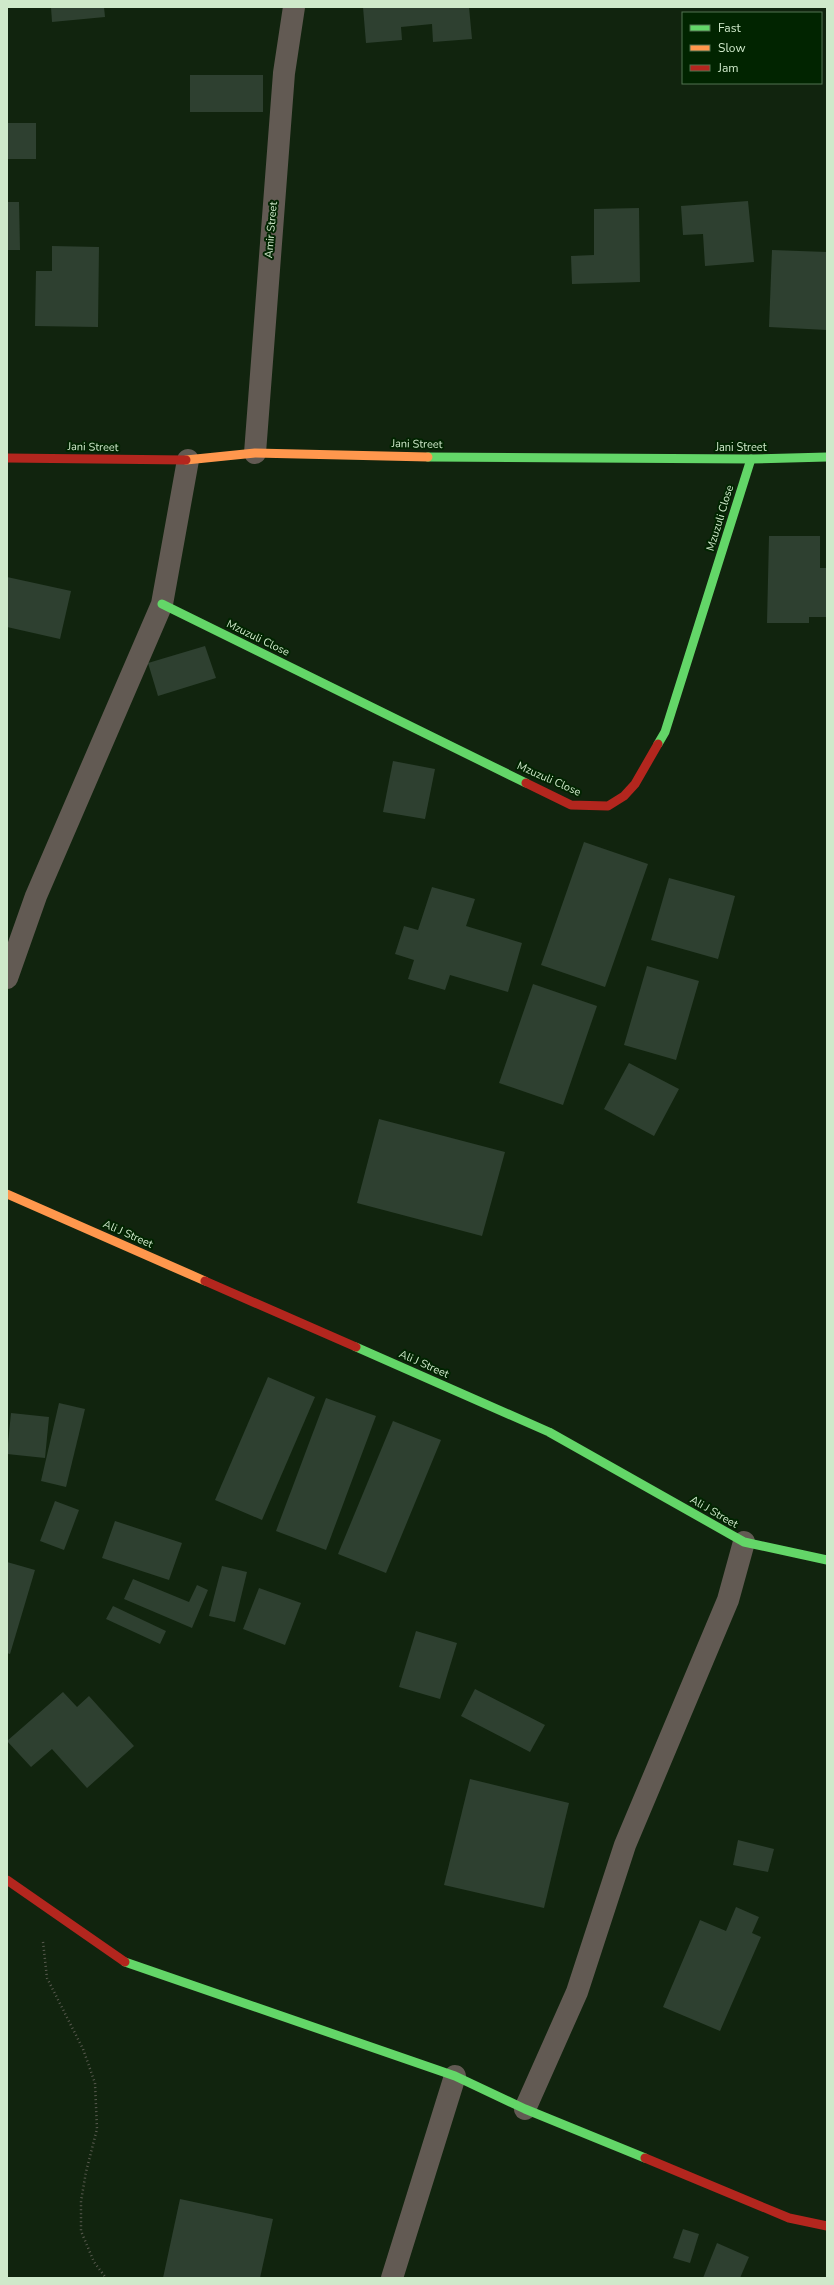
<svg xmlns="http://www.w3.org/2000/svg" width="834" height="2285" font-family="'Nunito Sans',sans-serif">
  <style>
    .building { fill: #2e4030 }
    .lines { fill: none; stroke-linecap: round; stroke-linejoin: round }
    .path { stroke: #595a4f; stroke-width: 2.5; stroke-dasharray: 1 3; stroke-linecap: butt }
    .street { stroke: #625a53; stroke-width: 22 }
    .fast { stroke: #63d668; stroke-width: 9 }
    .slow { stroke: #ff974d; stroke-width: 9 }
    .jam { stroke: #b3261e; stroke-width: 9 }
    .labels { text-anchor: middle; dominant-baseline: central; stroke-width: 4; stroke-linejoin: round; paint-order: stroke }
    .street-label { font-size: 11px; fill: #cfe9ca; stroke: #012400 }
  </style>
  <rect width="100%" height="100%" fill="#11240e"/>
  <g class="building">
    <polygon points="51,7 104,7 105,17 52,22"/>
    <polygon points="363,7 469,7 472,39 433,42 432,24 401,27 402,40 366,43"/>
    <rect x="190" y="75" width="73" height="37"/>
    <rect x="7" y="123" width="29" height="36"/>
    <polygon points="748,201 754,262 705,266 703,234 683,235 681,206"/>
    <polygon points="7,202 19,202 20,250 7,250"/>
    <polygon points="639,208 640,282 572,284 571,256 594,255 594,209"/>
    <polygon points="52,246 99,247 98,327 35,326 36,271 52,271"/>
    <polygon points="772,250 827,252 827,330 769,327"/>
    <polygon points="769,536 820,536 820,568 827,568 827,617 809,617 809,623 767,623"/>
    <polygon points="7,577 71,591 60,639 7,627"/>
    <polygon points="205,646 216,678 158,696 148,663"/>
    <polygon points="393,761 435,769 425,819 383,812"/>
    <polygon points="584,842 648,864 605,987 541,965"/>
    <polygon points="669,878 735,896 718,959 651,940"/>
    <polygon points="432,887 475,899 466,926 522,943 508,992 450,975 445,990 408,979 414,960 395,954 404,926 418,930"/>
    <polygon points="647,966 699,981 676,1060 624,1045"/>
    <polygon points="533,984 597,1006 563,1105 499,1083"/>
    <polygon points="629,1063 679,1089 654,1136 604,1109"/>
    <polygon points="379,1119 505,1152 482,1236 357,1203"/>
    <polygon points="268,1377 315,1397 262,1520 215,1500"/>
    <polygon points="326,1398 376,1416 326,1550 276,1531"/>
    <polygon points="59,1403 85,1409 66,1487 41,1481"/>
    <polygon points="11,1413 49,1417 45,1458 7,1454"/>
    <polygon points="393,1421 441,1440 386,1573 338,1554"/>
    <polygon points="55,1501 79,1510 64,1550 40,1541"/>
    <polygon points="115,1521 182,1543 169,1580 102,1558"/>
    <polygon points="7,1562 35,1570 10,1654 7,1653"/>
    <polygon points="222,1566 247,1572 235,1622 209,1616"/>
    <polygon points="133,1579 189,1602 197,1585 208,1590 192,1628 124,1599"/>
    <polygon points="259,1588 301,1603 285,1645 243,1629"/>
    <polygon points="113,1606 166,1631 160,1644 106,1619"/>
    <polygon points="416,1631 457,1643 440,1699 399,1687"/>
    <polygon points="475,1689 545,1725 530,1752 461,1716"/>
    <polygon points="63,1692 77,1707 89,1696 134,1746 87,1788 52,1749 31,1767 7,1741"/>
    <polygon points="470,1779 569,1803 544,1908 444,1885"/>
    <polygon points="738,1840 774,1849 768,1872 733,1865"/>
    <polygon points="736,1907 759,1917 752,1933 761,1937 720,2031 663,2007 700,1920 726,1931"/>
    <polygon points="180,2199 273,2219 260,2278 163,2278"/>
    <polygon points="683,2229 699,2234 690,2263 673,2258"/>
    <polygon points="717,2243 749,2257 740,2278 703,2278"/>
  </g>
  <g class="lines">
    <polyline class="path" points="43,1942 47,1978 83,2049 95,2083 97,2129 86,2172 81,2201 81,2231 94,2262 106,2278"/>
    <g class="street">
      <polyline points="255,453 284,73 294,7"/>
      <polyline points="7,978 36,896 162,604 188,460"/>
      <polyline points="525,2109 577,1992 625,1845 728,1600 744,1542"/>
      <polyline points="392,2278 455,2076"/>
    </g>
    <g class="fast">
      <polyline points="428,457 751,459 827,457"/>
      <polyline points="162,604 526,783"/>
      <polyline points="658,744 665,732 751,459"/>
      <polyline points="356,1347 549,1432 744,1542 827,1560"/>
      <polyline points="125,1962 455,2076 525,2109 645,2158"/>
    </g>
    <g class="slow">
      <polyline points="186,460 255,453 428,457"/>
      <polyline points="7,1194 205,1281"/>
    </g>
    <g class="jam">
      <polyline points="7,458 186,460"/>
      <polyline points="526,783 571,805 608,806 624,796 635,784 658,744"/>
      <polyline points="205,1281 356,1347"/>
      <polyline points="7,1880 125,1962"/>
      <polyline points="645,2158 789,2218 827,2226"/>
    </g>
  </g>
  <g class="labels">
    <g class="street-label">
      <text transform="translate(271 230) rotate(-85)">Amir Street</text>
      <text transform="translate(417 444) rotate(1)">Jani Street</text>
      <text transform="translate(93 447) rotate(1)">Jani Street</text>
      <text x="741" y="447">Jani Street</text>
      <text transform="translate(720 518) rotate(-73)">Mzuzuli Close</text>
      <text transform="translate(258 638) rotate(26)">Mzuzuli Close</text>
      <text transform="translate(549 779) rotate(24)">Mzuzuli Close</text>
      <text transform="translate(128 1234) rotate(24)">Ali J Street</text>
      <text transform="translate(424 1364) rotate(24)">Ali J Street</text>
      <text transform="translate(714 1512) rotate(30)">Ali J Street</text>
    </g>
  </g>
  <rect width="834" height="2285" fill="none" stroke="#cfe9ca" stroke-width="16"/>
  <rect x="682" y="12" width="140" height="72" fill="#012400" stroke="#537351"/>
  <rect x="690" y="25" width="20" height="6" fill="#63d668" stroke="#537351"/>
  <text x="718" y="32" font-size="12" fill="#cfe9ca">Fast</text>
  <rect x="690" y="45" width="20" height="6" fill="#ff974d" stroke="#537351"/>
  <text x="718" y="52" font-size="12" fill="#cfe9ca">Slow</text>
  <rect x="690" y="65" width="20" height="6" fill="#b3261e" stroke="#537351"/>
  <text x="718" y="72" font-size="12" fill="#cfe9ca">Jam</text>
</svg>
